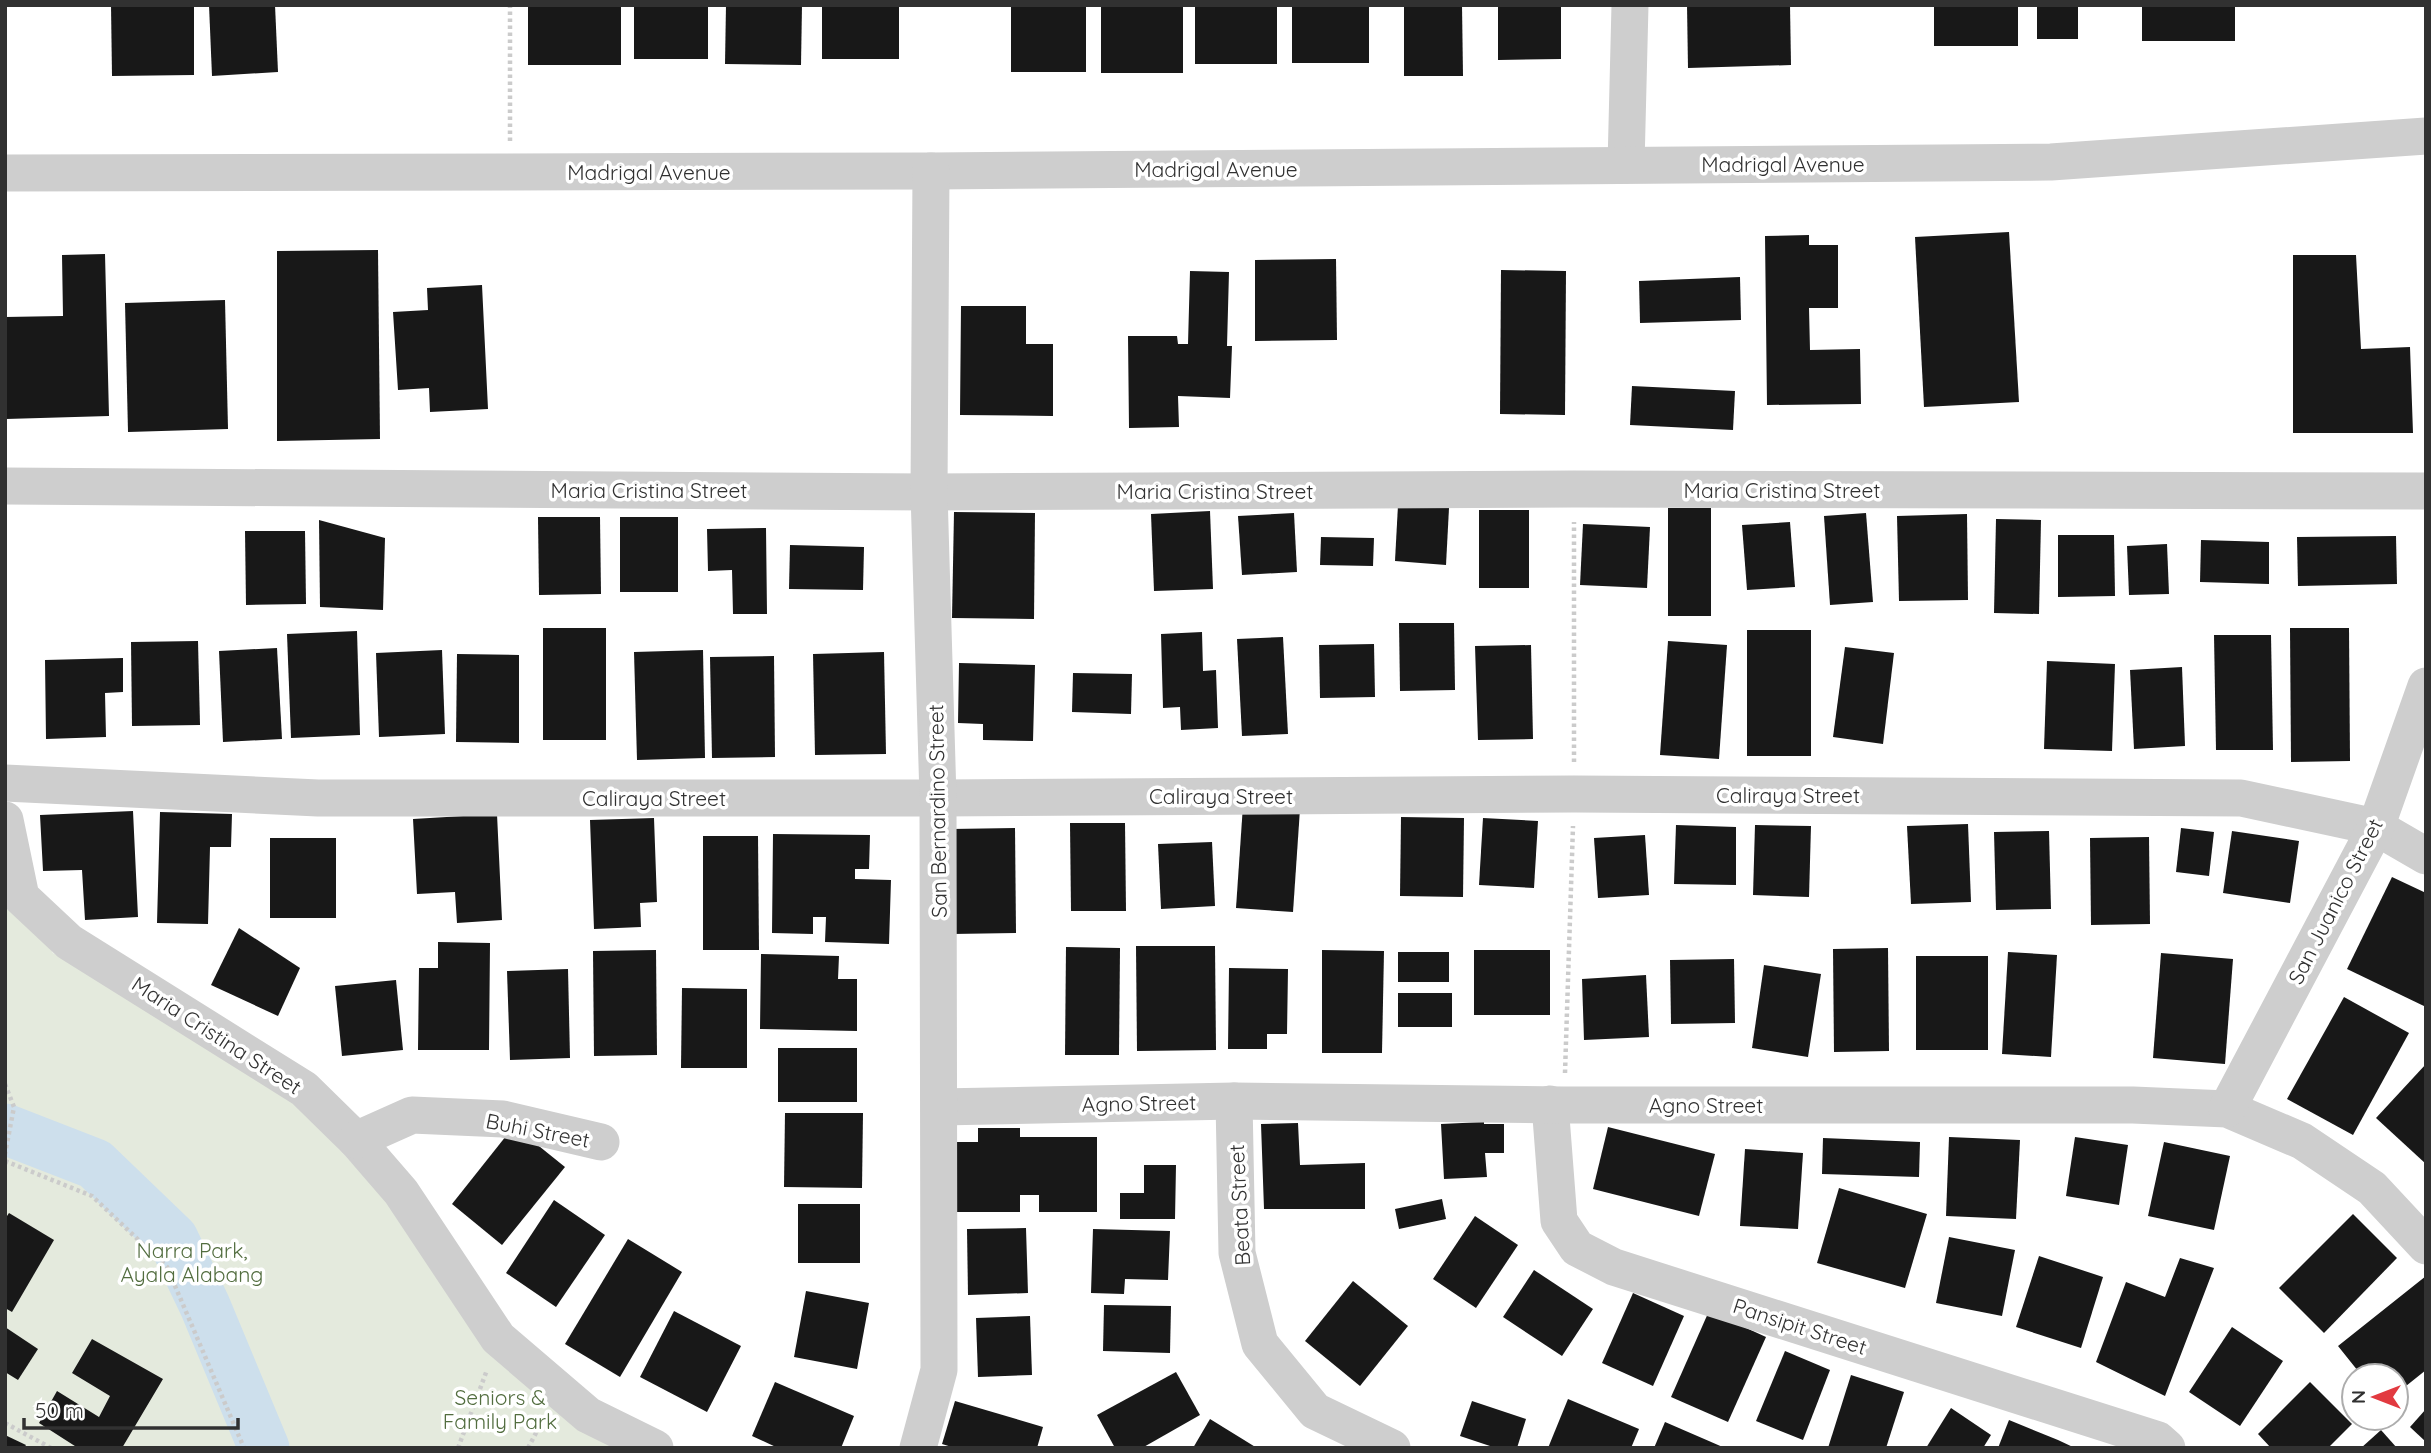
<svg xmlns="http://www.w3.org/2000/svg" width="2431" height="1453" font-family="Quicksand,sans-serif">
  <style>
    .green { fill: #e4eadd }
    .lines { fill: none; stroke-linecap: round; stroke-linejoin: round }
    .river { stroke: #cddfec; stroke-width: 51 }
    .building { fill: #181818 }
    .path { stroke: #cbcbcb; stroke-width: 4.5; stroke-dasharray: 3.5 3.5; stroke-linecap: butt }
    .minor { stroke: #cecece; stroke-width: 37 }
    .labels { text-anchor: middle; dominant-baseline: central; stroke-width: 7; stroke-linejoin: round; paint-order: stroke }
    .street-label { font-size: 21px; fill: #313131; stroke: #fff }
    .park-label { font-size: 21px; fill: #526d3f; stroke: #fff }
  </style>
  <rect width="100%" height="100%" fill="#fff"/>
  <polygon class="green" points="5,825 20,898 53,953 161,1014 296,1102 614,1448 5,1448"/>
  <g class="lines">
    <polyline class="river" points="5,1129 95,1164 173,1239 205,1306 264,1448"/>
  </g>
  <g class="building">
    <polygon points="111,5 194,5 194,75 112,76"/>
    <polygon points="209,5 275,5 278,72 212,76"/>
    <rect x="528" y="5" width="93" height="60"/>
    <rect x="634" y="5" width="74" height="54"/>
    <polygon points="726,5 802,5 801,65 725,64"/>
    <rect x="822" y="5" width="77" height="54"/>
    <rect x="1011" y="5" width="75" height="67"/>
    <rect x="1101" y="5" width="82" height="68"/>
    <polygon points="1241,5 1277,5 1277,64 1195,64 1195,6"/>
    <rect x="1292" y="5" width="77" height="58"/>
    <polygon points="1462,5 1463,76 1404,76 1404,6"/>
    <polygon points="1498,5 1561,5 1561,59 1498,60"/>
    <polygon points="1687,5 1790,5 1791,65 1688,68"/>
    <rect x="1934" y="5" width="84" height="41"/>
    <rect x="2037" y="5" width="41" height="34"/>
    <rect x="2142" y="5" width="93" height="36"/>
    <polygon points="2009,232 2019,402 1924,407 1915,237"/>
    <polygon points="1809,235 1809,245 1838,245 1838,308 1809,308 1810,350 1860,349 1861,404 1767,405 1765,236"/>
    <polygon points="378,250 380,439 277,441 277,251"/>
    <polygon points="105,254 109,416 6,419 5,317 63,316 62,255"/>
    <polygon points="2293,255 2356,255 2361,349 2410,347 2413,433 2293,433"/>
    <polygon points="1336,259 1337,340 1255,341 1255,260"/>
    <polygon points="1501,270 1566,271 1565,415 1500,414"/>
    <polygon points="1190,271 1229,272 1227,346 1232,346 1230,398 1178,396 1179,427 1129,428 1128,336 1177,336 1178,344 1188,344"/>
    <polygon points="1740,277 1741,320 1640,323 1639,281"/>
    <polygon points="482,285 488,409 430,412 429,388 398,390 393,312 428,310 427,288"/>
    <polygon points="225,300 228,429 128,432 125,303"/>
    <polygon points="961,306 1026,306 1026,344 1053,344 1053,416 960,415"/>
    <polygon points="1632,386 1735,391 1733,430 1630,425"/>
    <polygon points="1398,505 1449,508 1446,565 1395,561"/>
    <rect x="1668" y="508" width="43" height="108"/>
    <rect x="1479" y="510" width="50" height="78"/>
    <polygon points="1210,511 1213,589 1154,591 1151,514"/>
    <polygon points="954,512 1035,513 1034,619 952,618"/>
    <polygon points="1294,513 1297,572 1242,575 1238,516"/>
    <polygon points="1866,513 1873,602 1830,605 1824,516"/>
    <polygon points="1967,514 1968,600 1899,601 1897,516"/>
    <polygon points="538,517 600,517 601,594 539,595"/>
    <rect x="620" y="517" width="58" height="75"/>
    <polygon points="1996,519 2041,520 2039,614 1994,613"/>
    <polygon points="319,520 385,538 383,610 320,607"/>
    <polygon points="1790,522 1795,587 1747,590 1742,525"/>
    <polygon points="1583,524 1650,527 1647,588 1580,585"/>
    <polygon points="766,528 767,614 733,614 732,570 708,571 707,529"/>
    <polygon points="245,531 305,531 306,604 246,605"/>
    <polygon points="2058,535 2114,535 2115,596 2058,597"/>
    <polygon points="2396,536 2397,584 2298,586 2297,537"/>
    <polygon points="1321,537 1374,538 1373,566 1320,565"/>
    <polygon points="2201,540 2269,542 2269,584 2200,582"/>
    <polygon points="2167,544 2169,594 2129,595 2127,546"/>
    <polygon points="790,545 864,547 863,590 789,589"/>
    <polygon points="1399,623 1454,623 1455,690 1400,691"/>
    <rect x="543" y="628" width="63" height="112"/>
    <polygon points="2290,628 2349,628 2350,761 2291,762"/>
    <rect x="1747" y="630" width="64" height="126"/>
    <polygon points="357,631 360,735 291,738 287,634"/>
    <polygon points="1202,632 1203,671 1216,670 1218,728 1181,730 1180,707 1163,708 1161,634"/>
    <polygon points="2214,635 2271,635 2273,750 2216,750"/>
    <polygon points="1283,637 1288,734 1242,736 1237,639"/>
    <polygon points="198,641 200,725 132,726 131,642"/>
    <polygon points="1668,641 1727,645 1719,759 1660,755"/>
    <polygon points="1374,644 1375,697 1320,698 1319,645"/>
    <polygon points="1531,645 1533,739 1478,740 1475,646"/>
    <polygon points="1845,647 1894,653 1883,744 1833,737"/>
    <polygon points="277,648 282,739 223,742 219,651"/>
    <polygon points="442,650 445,734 379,737 376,653"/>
    <polygon points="703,650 705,758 637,760 634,652"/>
    <polygon points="884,652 886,754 815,755 813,654"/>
    <polygon points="457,654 519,655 519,743 456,742"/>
    <polygon points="774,656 775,757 712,758 710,657"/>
    <polygon points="123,658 123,692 105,693 106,737 46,739 45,660"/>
    <polygon points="2047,661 2115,664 2112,751 2044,749"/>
    <polygon points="959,663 1035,665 1033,741 983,740 983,724 958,723"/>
    <polygon points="2182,667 2185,746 2134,749 2130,670"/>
    <polygon points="1073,673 1132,674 1131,714 1072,712"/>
    <polygon points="1243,805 1300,809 1293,912 1236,908"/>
    <polygon points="133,811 138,917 85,920 82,870 43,871 40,815"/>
    <polygon points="160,812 232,814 231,847 210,847 208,924 157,923"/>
    <polygon points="497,814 502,920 457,923 455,892 417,894 413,819"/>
    <polygon points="1401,817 1464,818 1463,897 1400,896"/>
    <polygon points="654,818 657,902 640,903 641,927 594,929 590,820"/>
    <polygon points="1483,818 1538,821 1534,888 1479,885"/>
    <polygon points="1070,823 1125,823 1126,911 1071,911"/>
    <polygon points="1968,824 1971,902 1911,904 1907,826"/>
    <polygon points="1676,825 1736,827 1736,885 1674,884"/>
    <polygon points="1755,825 1811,826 1809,897 1753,895"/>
    <polygon points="1015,828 1016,933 952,934 951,829"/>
    <polygon points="2181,828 2214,832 2209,876 2176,872"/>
    <polygon points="2049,831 2051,909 1996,910 1994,832"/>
    <polygon points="2232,831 2299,841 2290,903 2223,893"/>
    <polygon points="773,834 870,835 869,869 855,869 855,879 891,880 889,944 825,942 826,917 813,917 813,934 772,933"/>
    <polygon points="1645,835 1649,895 1598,898 1594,838"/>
    <polygon points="703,836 758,836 759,950 703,950"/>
    <polygon points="2149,837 2150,924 2091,925 2090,838"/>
    <rect x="270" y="838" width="66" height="80"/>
    <polygon points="1212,842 1215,906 1161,909 1158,844"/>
    <polygon points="2392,877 2426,893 2426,1007 2347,969"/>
    <polygon points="239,928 300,968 278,1016 211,985"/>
    <polygon points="438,942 490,943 489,1050 418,1050 419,968 438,968"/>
    <polygon points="1136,946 1215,946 1216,1050 1137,1051"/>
    <polygon points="1066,947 1120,948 1119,1055 1065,1055"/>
    <polygon points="1888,948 1889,1051 1834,1052 1833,949"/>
    <polygon points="656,950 657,1055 594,1056 593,951"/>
    <polygon points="1322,950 1384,951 1382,1053 1322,1053"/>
    <rect x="1474" y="950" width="76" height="65"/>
    <rect x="1398" y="952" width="51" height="30"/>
    <polygon points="2008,952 2057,955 2051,1057 2002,1054"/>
    <polygon points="2161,953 2233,959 2225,1064 2153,1058"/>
    <polygon points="761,954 839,956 838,979 857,979 857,1031 760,1029"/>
    <rect x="1916" y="956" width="72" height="94"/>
    <polygon points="1734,959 1735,1023 1671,1024 1670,960"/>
    <polygon points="1764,965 1821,974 1808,1057 1752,1048"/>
    <polygon points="1229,968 1288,969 1287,1034 1267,1034 1267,1049 1228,1049"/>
    <polygon points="568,969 570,1058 510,1060 507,971"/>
    <polygon points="1646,975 1649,1037 1584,1040 1582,979"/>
    <polygon points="396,980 403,1050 342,1056 335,986"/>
    <polygon points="682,988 747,989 747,1068 681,1068"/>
    <rect x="1398" y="993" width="54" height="34"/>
    <polygon points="2344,997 2409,1033 2353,1135 2287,1099"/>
    <rect x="778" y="1048" width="79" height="54"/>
    <polygon points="2426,1064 2426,1164 2376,1118"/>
    <polygon points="785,1113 863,1113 862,1188 784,1187"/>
    <polygon points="1484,1122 1484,1124 1504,1124 1504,1153 1485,1153 1487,1177 1444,1179 1441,1124"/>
    <polygon points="1298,1123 1300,1165 1365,1163 1365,1209 1264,1209 1261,1124"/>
    <polygon points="514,1126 565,1167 502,1245 452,1204"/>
    <polygon points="1608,1127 1715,1154 1699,1216 1593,1189"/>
    <polygon points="978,1128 1020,1128 1020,1137 1097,1137 1097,1212 1039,1212 1039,1195 1020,1195 1020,1212 955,1212 955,1142 978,1142"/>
    <polygon points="1949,1137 2020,1140 2016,1219 1946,1216"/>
    <polygon points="2075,1137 2128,1145 2119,1205 2066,1196"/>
    <polygon points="1823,1138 1920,1142 1919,1177 1822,1174"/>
    <polygon points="2164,1142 2230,1156 2214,1230 2148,1216"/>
    <polygon points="1745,1149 1803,1153 1798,1229 1740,1226"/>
    <polygon points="1144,1165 1176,1165 1175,1219 1120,1219 1120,1193 1144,1193"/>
    <polygon points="1839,1188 1927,1214 1905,1288 1817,1263"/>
    <polygon points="1442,1199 1446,1219 1399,1229 1395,1209"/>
    <polygon points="554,1200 605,1235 556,1307 506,1273"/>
    <rect x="798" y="1204" width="62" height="59"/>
    <polygon points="9,1213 54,1240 12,1312 5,1308 5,1219"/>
    <polygon points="2353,1214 2397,1258 2324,1333 2279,1288"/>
    <polygon points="1475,1216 1518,1245 1476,1308 1433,1279"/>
    <polygon points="1026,1228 1028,1293 968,1295 967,1229"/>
    <polygon points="1093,1229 1170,1231 1168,1280 1125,1279 1124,1294 1091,1293"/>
    <polygon points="1949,1237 2015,1250 2002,1316 1936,1303"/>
    <polygon points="628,1239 682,1272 620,1377 565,1344"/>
    <polygon points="2039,1256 2103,1277 2081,1348 2016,1327"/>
    <polygon points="2180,1258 2214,1268 2165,1396 2096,1362 2126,1282 2165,1297"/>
    <polygon points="1534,1270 1593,1309 1562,1356 1503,1317"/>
    <polygon points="2426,1276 2426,1370 2396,1394 2396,1376 2362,1376 2338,1346"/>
    <polygon points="1353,1281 1408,1326 1360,1386 1305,1341"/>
    <polygon points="806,1291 869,1303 857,1369 794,1357"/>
    <polygon points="1633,1293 1684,1316 1653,1386 1602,1363"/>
    <polygon points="1104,1305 1171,1306 1170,1353 1103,1351"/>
    <polygon points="674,1311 741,1346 707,1412 640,1377"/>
    <polygon points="1709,1311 1766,1337 1728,1422 1671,1397"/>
    <polygon points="1030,1316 1032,1375 978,1377 976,1318"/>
    <polygon points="5,1327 38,1349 18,1380 5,1372"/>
    <polygon points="2232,1327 2283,1361 2240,1426 2189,1392"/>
    <polygon points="92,1339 163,1379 122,1448 78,1448 39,1423 57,1391 99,1417 110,1396 72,1373"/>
    <polygon points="1785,1351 1830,1370 1803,1440 1756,1421"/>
    <polygon points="1176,1372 1200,1415 1142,1448 1115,1448 1097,1415"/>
    <polygon points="1851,1375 1904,1392 1886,1448 1828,1448"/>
    <polygon points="775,1382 854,1416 841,1448 778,1448 752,1436"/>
    <polygon points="2310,1382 2352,1424 2328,1448 2271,1448 2258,1434"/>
    <polygon points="1568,1399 1639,1429 1631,1448 1548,1448"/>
    <polygon points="955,1401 1043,1427 1037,1448 955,1448 942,1444"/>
    <polygon points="1472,1401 1526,1419 1517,1448 1496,1448 1460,1436"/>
    <polygon points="1951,1408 1991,1435 1983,1448 1926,1448"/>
    <polygon points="2426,1409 2426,1442 2410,1427"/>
    <polygon points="1210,1419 1257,1448 1193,1448"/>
    <polygon points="2009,1420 2058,1440 2075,1448 1998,1448"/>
    <polygon points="1665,1422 1725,1448 1654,1448"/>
    <polygon points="2381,1430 2397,1448 2361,1448"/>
    <polygon points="5,1435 26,1445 24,1448 5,1448"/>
  </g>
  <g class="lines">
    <g class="path">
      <polyline points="510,141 510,5"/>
      <polyline points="1574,762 1574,522"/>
      <polyline points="1565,1073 1573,826"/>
      <polyline points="5,1084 14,1107 5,1154"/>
      <polyline points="5,1161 92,1196 167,1267 244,1448"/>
      <polyline points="5,1423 51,1448"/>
      <polyline points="458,1448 487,1370"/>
      <polyline points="528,1448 544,1418"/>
    </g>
    <g class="minor">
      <polyline points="1626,165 1630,5"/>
      <polyline points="5,173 931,171 2051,162 2426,136"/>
      <polyline points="5,486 929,492 1574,489 2426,491"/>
      <polyline points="5,783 318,798 938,798 1574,794 2241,798 2376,827 2426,856"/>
      <polyline points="5,820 21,897 69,942 304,1089 356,1140 401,1192 498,1338 588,1415 655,1448"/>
      <polyline points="1234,1101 1237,1253 1260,1344 1315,1411 1392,1448"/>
      <polyline points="1550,1104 1559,1221 1577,1248 1614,1267 2158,1440 2167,1448"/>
      <polyline points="939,1107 1234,1101 1564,1105 2133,1105 2227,1109 2302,1141 2372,1188 2426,1246"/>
      <polyline points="2227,1109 2376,827 2426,686"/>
      <polyline points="356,1140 412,1115 503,1119 601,1142"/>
      <polyline points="918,1448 939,1370 938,798 929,492 931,171"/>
    </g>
  </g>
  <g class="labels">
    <g class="street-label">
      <text x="1783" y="164">Madrigal Avenue</text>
      <text x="1216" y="169">Madrigal Avenue</text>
      <text x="649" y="172">Madrigal Avenue</text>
      <text x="649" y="490">Maria Cristina Street</text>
      <text x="1782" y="490">Maria Cristina Street</text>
      <text x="1215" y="491">Maria Cristina Street</text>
      <text x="1788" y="795">Caliraya Street</text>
      <text x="1221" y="796">Caliraya Street</text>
      <text x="654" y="798">Caliraya Street</text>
      <text transform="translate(937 811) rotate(-91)">San Bernardino Street</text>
      <text transform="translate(2335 901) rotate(-63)">San Juanico Street</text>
      <text transform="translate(217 1035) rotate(33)">Maria Cristina Street</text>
      <text transform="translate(1139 1103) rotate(-1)">Agno Street</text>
      <text x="1706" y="1105">Agno Street</text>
      <text transform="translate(538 1130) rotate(11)">Buhi Street</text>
      <text transform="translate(1239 1205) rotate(-93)">Beata Street</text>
      <text transform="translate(1800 1326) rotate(18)">Pansipit Street</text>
    </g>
    <g class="park-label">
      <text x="192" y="1250">Narra Park,<tspan x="192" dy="24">Ayala Alabang</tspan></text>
      <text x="500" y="1397">Seniors &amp;<tspan x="500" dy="24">Family Park</tspan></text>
    </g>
  </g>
  <rect width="2431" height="1453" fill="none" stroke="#313131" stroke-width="14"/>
  <g transform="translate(2375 1397) rotate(270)"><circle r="33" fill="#ffffff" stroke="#adadad" stroke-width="2"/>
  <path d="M0-5L12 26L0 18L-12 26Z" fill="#e23a40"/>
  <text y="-10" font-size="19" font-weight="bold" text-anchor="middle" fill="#313131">N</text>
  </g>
  <path d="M24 1418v10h214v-10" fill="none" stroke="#313131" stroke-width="3.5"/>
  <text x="35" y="1418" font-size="21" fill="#313131" stroke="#ffffff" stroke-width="5" paint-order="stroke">50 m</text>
</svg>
